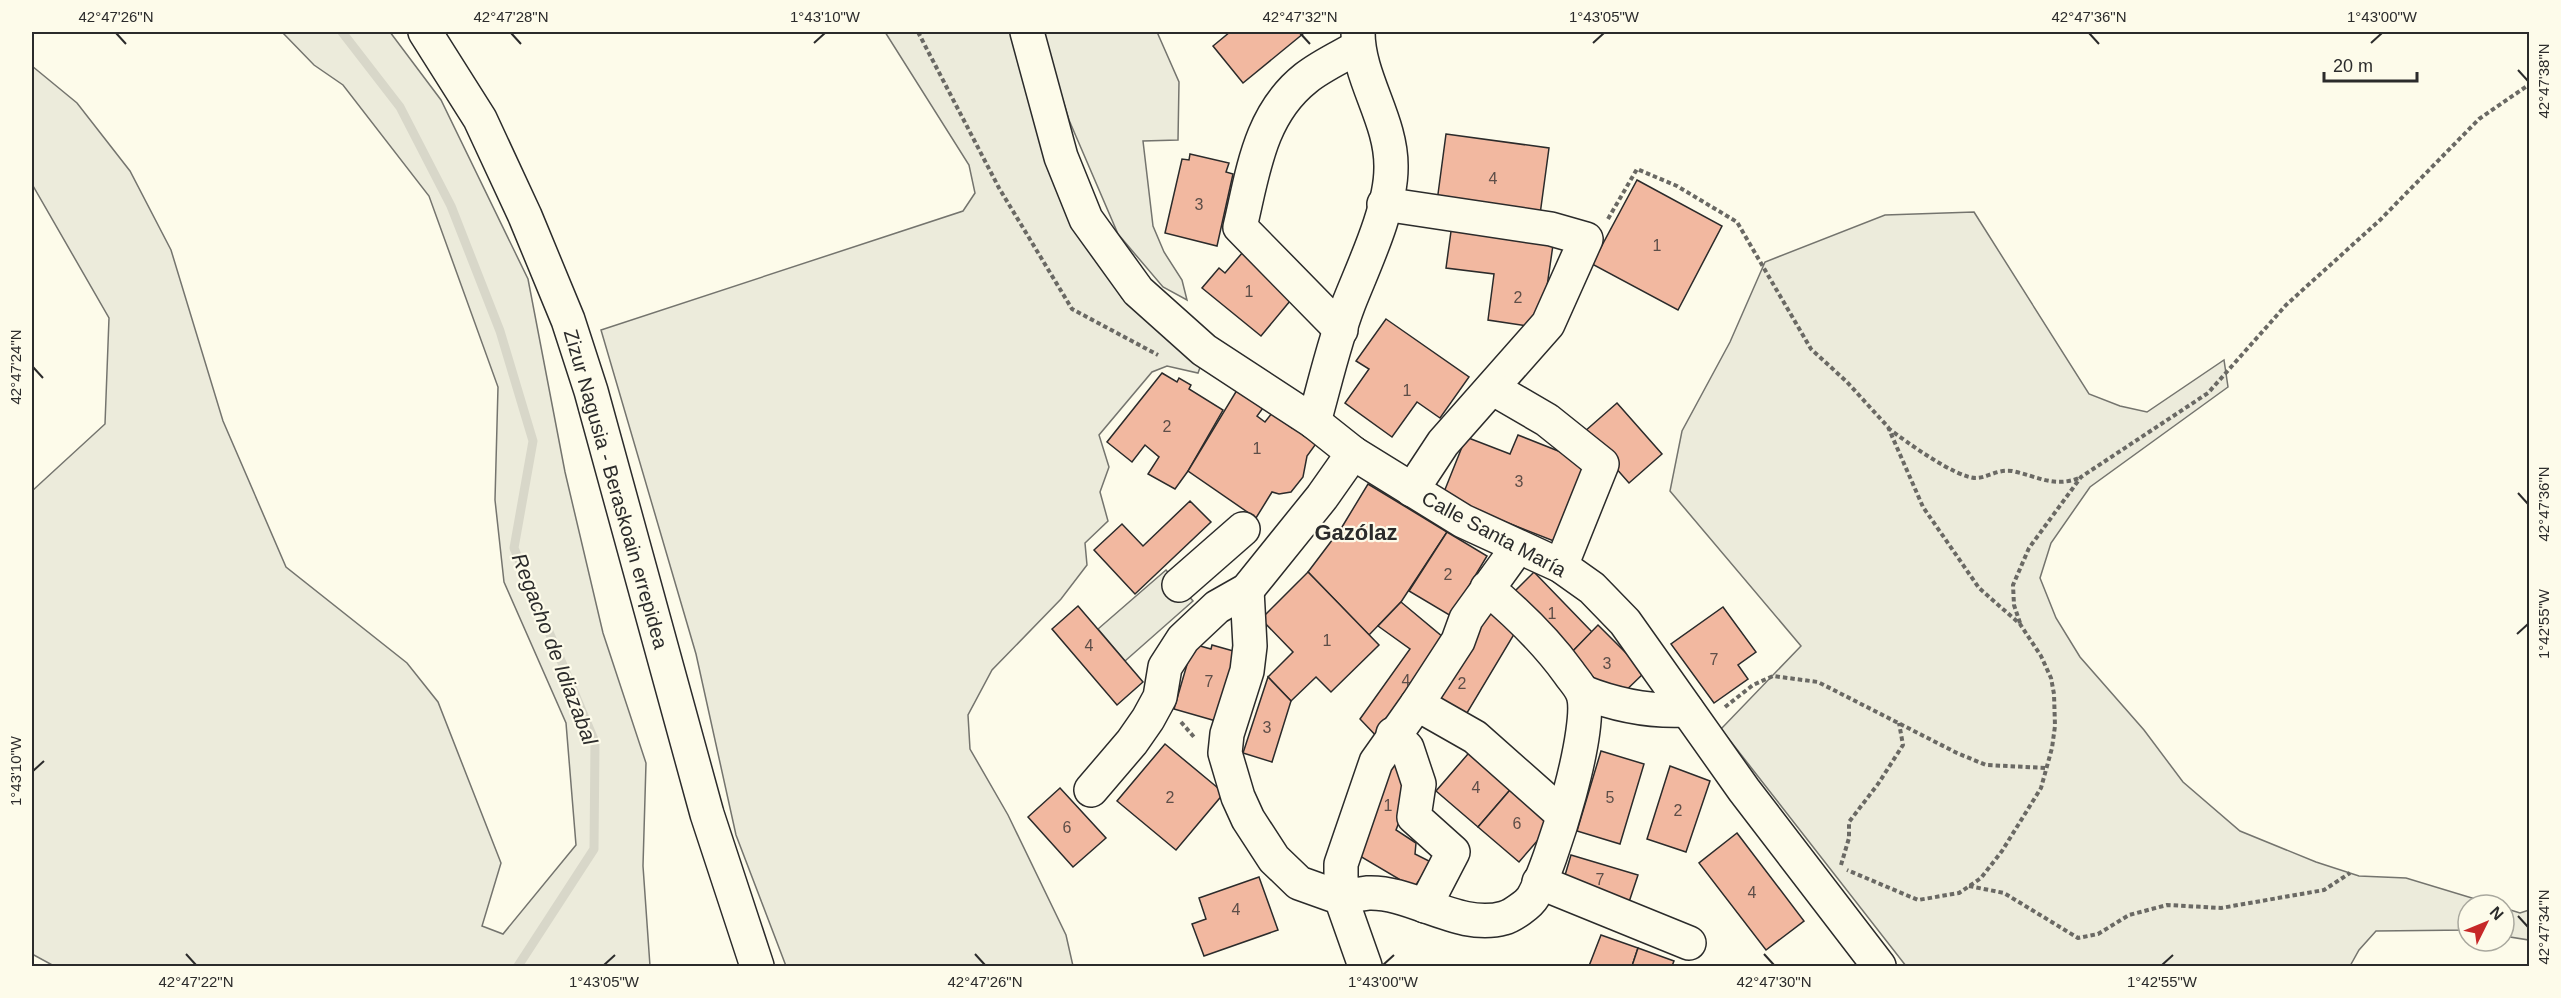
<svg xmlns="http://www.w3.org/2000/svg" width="2561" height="998" font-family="Helvetica,sans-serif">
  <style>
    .green { fill: #ecebdb; stroke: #74746e; stroke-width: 1.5 }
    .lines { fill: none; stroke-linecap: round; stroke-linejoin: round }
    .stream { stroke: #d8d7c9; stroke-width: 9 }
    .building { fill: #f2b8a0; stroke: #2b2b2b; stroke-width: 1.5 }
    .minor-casing { stroke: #2b2b2b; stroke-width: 36 }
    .path { stroke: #6a6964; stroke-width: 4; stroke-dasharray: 4.5 3; stroke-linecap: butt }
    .minor { stroke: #fdfbea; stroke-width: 33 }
    .ticks { fill: none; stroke: #2b2b2b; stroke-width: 2 }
    .labels { text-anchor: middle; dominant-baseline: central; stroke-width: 4.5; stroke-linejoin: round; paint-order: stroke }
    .number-label { font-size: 16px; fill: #5d4e48 }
    .street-label { font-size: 20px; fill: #2b2b2b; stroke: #fdfbea }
    .water-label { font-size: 21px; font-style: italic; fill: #2b2b2b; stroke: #fdfbea }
    .quarter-label { font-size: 22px; font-weight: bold; fill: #2b2b2b; stroke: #fdfbea }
    .neatline { fill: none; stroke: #2b2b2b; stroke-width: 2 }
    .ticks-label { font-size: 15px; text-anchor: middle; fill: #2b2b2b }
  </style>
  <rect width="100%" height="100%" fill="#fdfbea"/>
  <g class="green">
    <polygon points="282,32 390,32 441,100 528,279 565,472 603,633 646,763 643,866 650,966 54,966 32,954 32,491 105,424 109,318 32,184 32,66 77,103 130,171 171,250 223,421 286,567 407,663 438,702 501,863 482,926 503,934 576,845 566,723 504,582 495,500 498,387 429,196 343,85 314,65"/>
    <polygon points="885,32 1014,32 1080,232 1122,298 1202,362 1198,373 1167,366 1152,372 1099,435 1109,467 1100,492 1108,521 1085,543 1087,565 1061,599 992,670 968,715 970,749 1008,815 1066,935 1073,966 786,966 736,835 696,654 601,330 963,211 975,193 969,165"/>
    <polygon points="1042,32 1157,32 1179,82 1178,140 1143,141 1153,226 1164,252 1182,280 1187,300 1163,287 1118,234 1069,120"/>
    <polygon points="1974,212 2089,394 2120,406 2147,412 2224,360 2228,387 2090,487 2051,543 2040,578 2056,618 2080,657 2144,730 2183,782 2240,831 2316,862 2359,876 2406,878 2495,905 2468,905 2468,930 2376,931 2359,950 2350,966 1906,966 1721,729 1801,646 1670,491 1682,431 1730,342 1765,262 1885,215"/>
    <polygon points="1166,570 1193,601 1125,661 1098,629"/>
    <polygon points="2504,908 2520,913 2529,910 2529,940 2504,936"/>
  </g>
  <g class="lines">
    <polyline class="stream" points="342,32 400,107 451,206 500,331 533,441 514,548 595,742 594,849 518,966"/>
  </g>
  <g class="building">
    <polygon points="1230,32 1303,32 1304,33 1243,83 1213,46"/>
    <polygon points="1446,134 1549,148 1539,222 1436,209"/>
    <polygon points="1190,154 1229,163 1226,172 1233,174 1217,246 1165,233 1182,159 1189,160"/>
    <polygon points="1637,180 1722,226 1678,310 1592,264"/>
    <polygon points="1452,224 1554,238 1541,328 1488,320 1494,274 1446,268"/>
    <polygon points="1243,252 1295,295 1261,336 1202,288 1219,268 1225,273"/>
    <polygon points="1386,319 1469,377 1440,418 1417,402 1392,437 1345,403 1369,369 1356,361"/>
    <polygon points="1162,373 1177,382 1179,378 1191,385 1189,389 1223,410 1188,471 1175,489 1148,474 1159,457 1145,445 1132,462 1107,442"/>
    <polygon points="1237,390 1263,408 1257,416 1265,422 1272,413 1292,428 1296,423 1318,441 1307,456 1303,477 1291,492 1279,494 1272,492 1256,518 1188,471"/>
    <polygon points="1617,403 1662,454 1629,483 1584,432"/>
    <polygon points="1518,435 1596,466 1564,545 1442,497 1466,437 1510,454"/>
    <polygon points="1368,484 1447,532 1401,602 1369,635 1308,572 1342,527"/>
    <polygon points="1190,501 1211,522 1135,594 1094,550 1122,524 1143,546"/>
    <polygon points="1447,532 1487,556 1451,616 1409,591"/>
    <polygon points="1308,572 1379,645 1331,692 1316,677 1291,701 1268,677 1293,652 1261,619"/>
    <polygon points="1534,572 1592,632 1570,654 1512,594"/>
    <polygon points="1401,602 1450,643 1382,742 1360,719 1410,649 1378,626"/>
    <polygon points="1078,606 1143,682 1117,705 1052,629"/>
    <polygon points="1488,607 1516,631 1461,723 1429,702"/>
    <polygon points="1723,607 1756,652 1738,665 1748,679 1714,703 1671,644"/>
    <polygon points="1598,625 1645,672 1616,700 1570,654"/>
    <polygon points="1193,644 1211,649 1212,645 1244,654 1223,723 1174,709"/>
    <polygon points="1268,677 1291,701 1272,762 1243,753"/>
    <polygon points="1165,744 1224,793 1176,850 1117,801"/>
    <polygon points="1474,747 1516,783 1478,827 1436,791"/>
    <polygon points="1601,751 1644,764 1620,844 1577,831"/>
    <polygon points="1389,758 1415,781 1396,830 1416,843 1415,854 1431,862 1414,888 1353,852"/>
    <polygon points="1670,766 1710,781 1686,852 1647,839"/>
    <polygon points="1516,783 1557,818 1519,862 1478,827"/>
    <polygon points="1060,788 1106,838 1073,867 1028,817"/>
    <polygon points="1737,833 1804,921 1766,950 1699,863"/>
    <polygon points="1571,855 1638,875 1629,902 1563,882"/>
    <polygon points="1259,877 1278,930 1204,956 1192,924 1206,919 1199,898"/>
    <polygon points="1601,935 1638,948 1632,966 1589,966"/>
    <polygon points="1638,948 1674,961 1672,966 1632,966"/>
  </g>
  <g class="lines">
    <defs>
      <g id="minor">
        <polyline points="425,32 480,119 525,216 568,320 591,391 707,814 757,966"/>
        <polyline points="1027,32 1061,157 1086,219 1138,291 1204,350 1314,422 1353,453 1463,521 1561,566 1592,588 1625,622 1744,790 1879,966"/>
        <polyline points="1384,204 1551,229 1586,239 1548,324 1443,443 1412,490"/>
        <path d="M1341 330 1240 227C1253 173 1259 115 1306 78 1321 66 1341 57 1358 47"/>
        <polyline points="1492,388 1547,420 1602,464 1561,566"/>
        <path d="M1314 422C1325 383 1334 342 1349 303 1364 265 1391 209 1391 168 1392 120 1358 79 1358 32"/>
        <polyline points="1179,585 1243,529"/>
        <path d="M1487 588C1518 614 1546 641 1569 673 1573 679 1579 685 1582 692 1596 722 1551 866 1533 897 1529 904 1512 916 1504 918 1459 931 1412 891 1368 893 1359 894 1349 896 1341 898V864L1376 762 1417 704 1458 641 1466 619 1518 547"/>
        <polyline points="1247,590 1250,646 1247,671 1227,734 1225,753 1238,797 1248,819 1274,859 1299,883 1341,898 1365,966"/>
        <path d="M1583 692C1618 706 1650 712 1687 710"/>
        <polyline points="1417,704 1475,737 1563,815"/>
        <polyline points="1393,734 1407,748 1419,784 1414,817 1453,852 1425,906"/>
        <polyline points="1091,790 1132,742 1148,719 1160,697 1165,667 1183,639 1217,607 1247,590 1322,497 1353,453"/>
        <polyline points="1539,882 1689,943"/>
      </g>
    </defs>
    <use href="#minor" class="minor-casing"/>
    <g class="path">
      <polyline points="918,32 999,188 1072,309 1158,355"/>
      <polyline points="1608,219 1637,169 1677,186 1737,222 1811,349 1847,382 1888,427 1923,507 1979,588 2020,624 2041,656 2051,678 2054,694 2055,726 2052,748 2041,788 2002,851 1981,878 1959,893 1918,900 1847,870"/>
      <path d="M1888 428C1905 441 1956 478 1976 478 1987 478 1997 469 2012 471 2037 476 2054 488 2079 478"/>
      <polyline points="2020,623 2014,605 2013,585 2029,548 2081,477 2208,393 2286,305 2380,220 2479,119 2530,84"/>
      <polyline points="1725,707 1753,685 1773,676 1818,682 1957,753 1986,765 2047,768"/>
      <polyline points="1181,722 1194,737"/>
      <polyline points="1841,865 1849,838 1849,822 1878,784 1903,745 1899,723"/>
      <polyline points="1969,886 2004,893 2078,938 2098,934 2129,915 2167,905 2221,908 2324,890 2350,873"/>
    </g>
    <use href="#minor" class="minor"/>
  </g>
  <path class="ticks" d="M116 33 126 44M511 33 521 44M1300 33 1310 44M2089 33 2099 44M814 43 825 33M1593 43 1604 33M2371 43 2382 33M2518 70 2528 81M33 367 43 378M2518 493 2528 504M2517 634 2528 624M33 771 44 761M2518 916 2528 927M186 954 196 965M975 954 985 965M1764 954 1774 965M604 965 615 955M1383 965 1394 955M2162 965 2173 955"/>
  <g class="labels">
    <g class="number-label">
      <text x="1493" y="178">4</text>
      <text x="1199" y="204">3</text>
      <text x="1657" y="245">1</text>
      <text x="1249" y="291">1</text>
      <text x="1518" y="297">2</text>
      <text x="1407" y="390">1</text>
      <text x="1167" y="426">2</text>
      <text x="1257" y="448">1</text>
      <text x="1519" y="481">3</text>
      <text x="1448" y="574">2</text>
      <text x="1552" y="613">1</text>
      <text x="1327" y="640">1</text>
      <text x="1089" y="645">4</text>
      <text x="1714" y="659">7</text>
      <text x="1607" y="663">3</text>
      <text x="1406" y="680">4</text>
      <text x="1209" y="681">7</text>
      <text x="1462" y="683">2</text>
      <text x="1267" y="727">3</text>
      <text x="1476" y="787">4</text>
      <text x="1170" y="797">2</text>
      <text x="1610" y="797">5</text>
      <text x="1388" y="805">1</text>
      <text x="1678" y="810">2</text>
      <text x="1517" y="823">6</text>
      <text x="1067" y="827">6</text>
      <text x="1600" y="879">7</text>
      <text x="1752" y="892">4</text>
      <text x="1236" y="909">4</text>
    </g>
    <g class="street-label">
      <text transform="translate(616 489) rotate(74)">Zizur Nagusia - Beraskoain errepidea</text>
      <text transform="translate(1494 534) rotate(28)">Calle Santa María</text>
    </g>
    <g class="water-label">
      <text transform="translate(555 649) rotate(69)">Regacho de Idiazabal</text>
    </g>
    <g class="quarter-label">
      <text x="1356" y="532">Gazólaz</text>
    </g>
  </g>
  <rect width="2561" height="998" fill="none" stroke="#fdfbea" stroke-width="66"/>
  <g transform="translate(2486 923) rotate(47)"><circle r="28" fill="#fdfbea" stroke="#a9a89e" stroke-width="1.5"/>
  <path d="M0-4.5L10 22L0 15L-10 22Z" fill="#c62828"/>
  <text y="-9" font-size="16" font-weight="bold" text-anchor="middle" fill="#2b2b2b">N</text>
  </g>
  <path d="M2324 72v9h93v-9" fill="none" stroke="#2b2b2b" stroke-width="3"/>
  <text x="2333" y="72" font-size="18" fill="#2b2b2b" stroke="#fdfbea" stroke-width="4.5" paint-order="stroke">20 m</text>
  <rect x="33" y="33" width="2495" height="932" class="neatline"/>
  <g class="ticks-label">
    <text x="116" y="22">42°47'26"N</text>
    <text x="511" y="22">42°47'28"N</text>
    <text x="825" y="22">1°43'10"W</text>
    <text x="1300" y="22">42°47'32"N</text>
    <text x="1604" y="22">1°43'05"W</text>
    <text x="2089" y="22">42°47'36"N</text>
    <text x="2382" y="22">1°43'00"W</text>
    <text transform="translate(2544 81) rotate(-90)" y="5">42°47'38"N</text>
    <text transform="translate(16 367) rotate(-90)" y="5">42°47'24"N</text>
    <text transform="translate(2544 504) rotate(-90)" y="5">42°47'36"N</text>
    <text transform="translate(2544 624) rotate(-90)" y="5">1°42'55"W</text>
    <text transform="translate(16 771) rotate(-90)" y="5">1°43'10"W</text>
    <text transform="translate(2544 927) rotate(-90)" y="5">42°47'34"N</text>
    <text x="196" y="987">42°47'22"N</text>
    <text x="604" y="987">1°43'05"W</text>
    <text x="985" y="987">42°47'26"N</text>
    <text x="1383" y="987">1°43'00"W</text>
    <text x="1774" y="987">42°47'30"N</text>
    <text x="2162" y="987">1°42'55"W</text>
  </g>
</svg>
